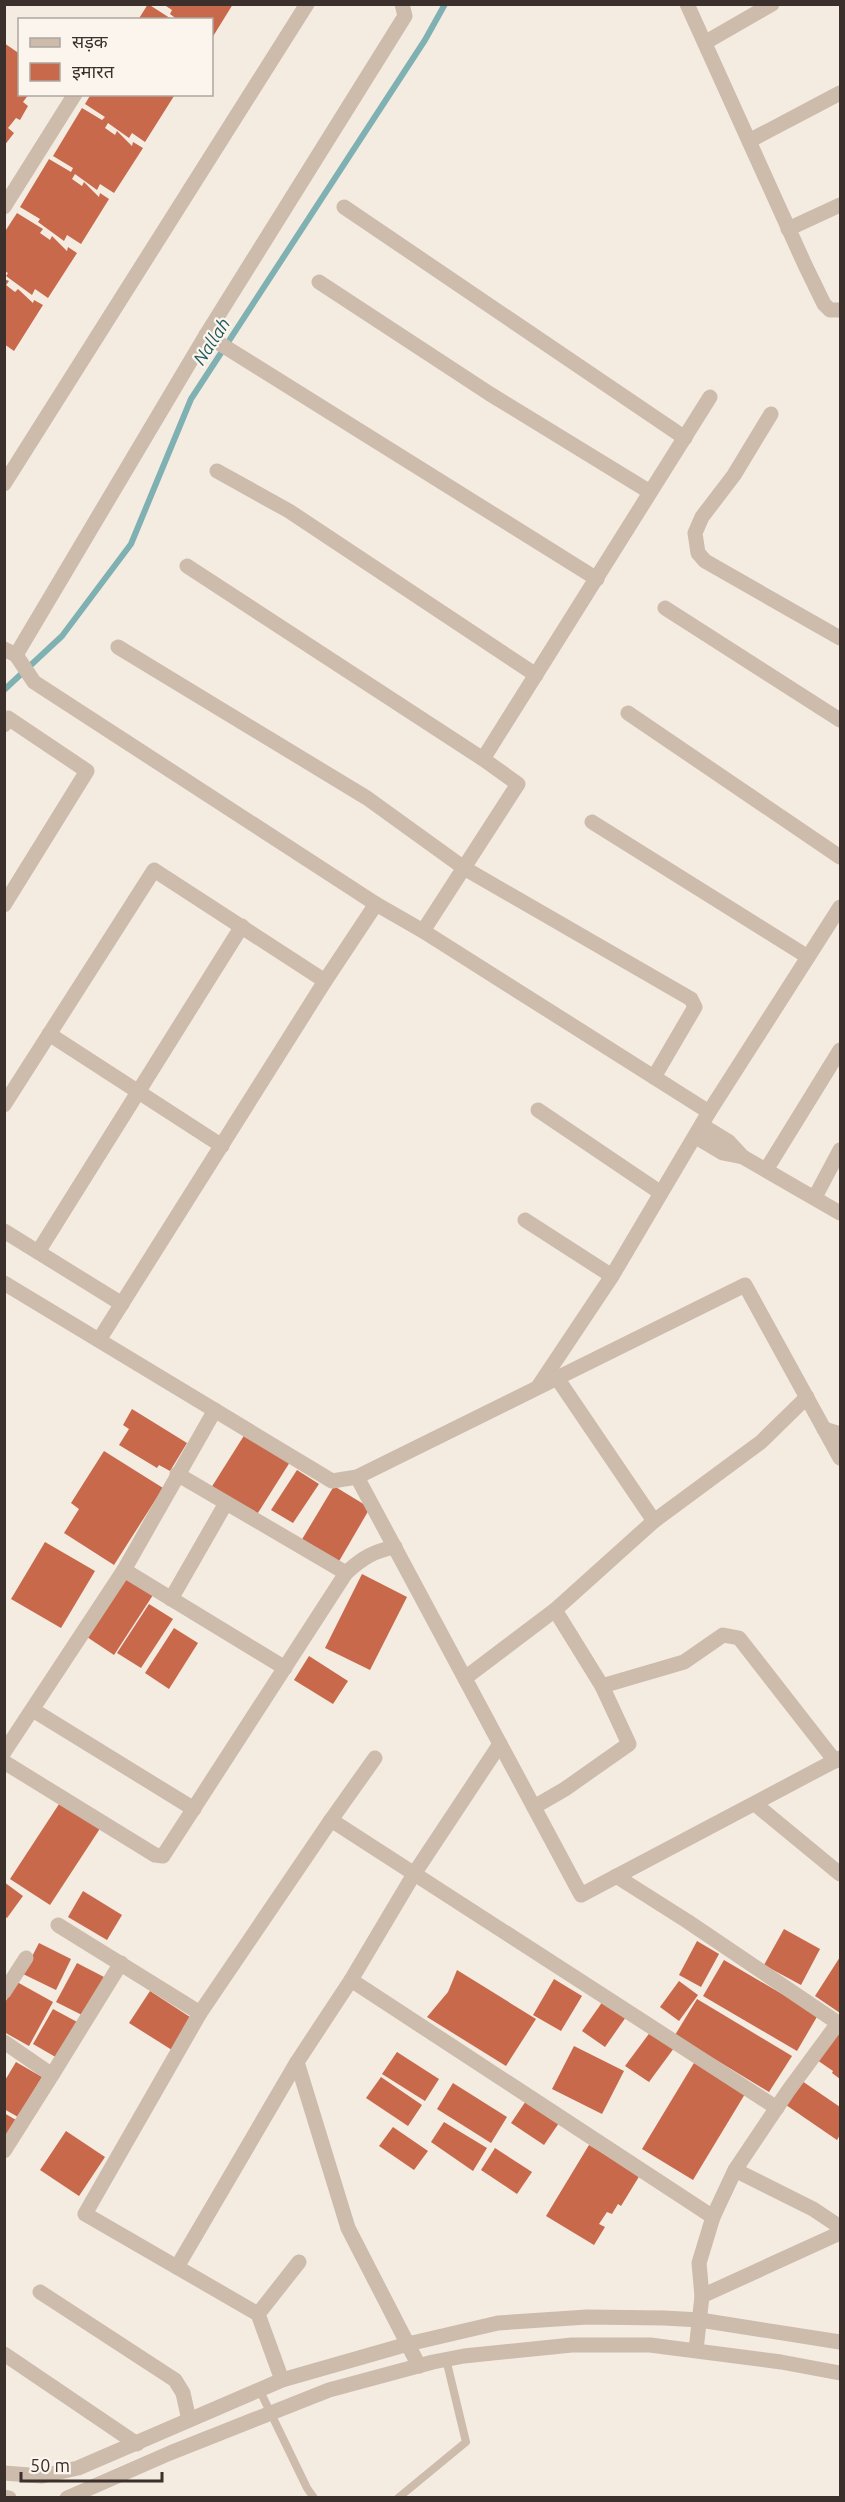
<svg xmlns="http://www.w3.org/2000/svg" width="845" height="2502" font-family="Ubuntu,'Noto Sans Devanagari',sans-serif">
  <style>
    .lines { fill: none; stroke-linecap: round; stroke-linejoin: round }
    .stream { stroke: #7fb0b2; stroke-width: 6 }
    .building { fill: #c8694b }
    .service { stroke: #cdbbac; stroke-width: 8 }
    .minor { stroke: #cdbbac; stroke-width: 15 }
    .tertiary { stroke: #cdbbac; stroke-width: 15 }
    .labels { text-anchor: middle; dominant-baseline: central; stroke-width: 4.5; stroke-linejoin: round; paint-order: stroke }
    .water-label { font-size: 18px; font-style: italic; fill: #1f5a5e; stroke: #fbf5ee }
  </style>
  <rect width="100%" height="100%" fill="#f4ebe1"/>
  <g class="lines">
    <polyline class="stream" points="4,690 62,636 131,544 191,399 425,40 445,4"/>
  </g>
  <g class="building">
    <polygon points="148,4 173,20 138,20"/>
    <polygon points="163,4 233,4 212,38 212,20 178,20 170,14 172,10"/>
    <polygon points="4,43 20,54 20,94 29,94 23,102 28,106 20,120 16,118 8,128 14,133 4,146"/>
    <polygon points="91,94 171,94 174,96 145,142 132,133 129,138 108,123 105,128 115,135 117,131 132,146 133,142 143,148 114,193 100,184 97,190 75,174 72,179 82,186 84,182 99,197 100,193 109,199 81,244 67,235 64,241 38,222 40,219 20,207 49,159 71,172 73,168 53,156 82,108 102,120 105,117 85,104"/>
    <polygon points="17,213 43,229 40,233 50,240 52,236 67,251 68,247 77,253 48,298 35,289 32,295 6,276 8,273 4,271 4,233"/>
    <polygon points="4,279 9,281 6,285 15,292 18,289 33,303 34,300 43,305 14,351 4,344"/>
    <polygon points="132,1409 187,1443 170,1471 159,1465 157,1468 119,1445 129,1429 123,1425"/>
    <polygon points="245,1434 290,1462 256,1516 211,1488"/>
    <polygon points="104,1451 163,1488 114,1565 64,1533 79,1509 71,1503"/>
    <polygon points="297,1470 319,1484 293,1523 271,1510"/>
    <polygon points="334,1486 370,1508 338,1563 301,1541"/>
    <polygon points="45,1542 95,1571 61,1628 11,1599"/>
    <polygon points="362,1574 407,1597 370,1670 325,1648"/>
    <polygon points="126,1577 153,1595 114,1655 87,1637"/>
    <polygon points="149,1604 173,1619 141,1668 117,1653"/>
    <polygon points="174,1628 198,1643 169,1689 145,1673"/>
    <polygon points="309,1656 348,1681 333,1704 294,1680"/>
    <polygon points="61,1801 101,1827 50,1905 10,1879"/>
    <polygon points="4,1882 23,1896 7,1918 4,1916"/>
    <polygon points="83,1891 122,1915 107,1940 68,1917"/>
    <polygon points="784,1929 820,1949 801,1985 764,1965"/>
    <polygon points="697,1941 719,1954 701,1987 679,1975"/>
    <polygon points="39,1943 71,1959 56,1990 23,1974"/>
    <polygon points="840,1957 840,2013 815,1996"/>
    <polygon points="724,1960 818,2015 797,2051 703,1996"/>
    <polygon points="77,1963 104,1977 84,2016 56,2002"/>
    <polygon points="457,1970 536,2019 506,2066 427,2017 448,1992"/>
    <polygon points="554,1979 582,1996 561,2031 533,2015"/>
    <polygon points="679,1981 698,1995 679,2021 660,2007"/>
    <polygon points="17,1982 53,2002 29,2046 4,2032 4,2004"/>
    <polygon points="150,1991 193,2019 172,2050 129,2023"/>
    <polygon points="697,1999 792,2056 769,2092 675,2035"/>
    <polygon points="603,2001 626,2017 605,2047 582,2031"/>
    <polygon points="53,2009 79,2023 59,2059 33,2044"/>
    <polygon points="840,2025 840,2079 832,2073 833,2071 817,2060"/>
    <polygon points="654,2027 677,2044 649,2082 625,2066"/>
    <polygon points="574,2046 624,2071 602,2114 552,2089"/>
    <polygon points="397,2052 439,2079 425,2101 382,2074"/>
    <polygon points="697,2058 748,2089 693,2180 642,2149"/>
    <polygon points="16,2062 42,2077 18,2117 4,2109 4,2082"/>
    <polygon points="381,2077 422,2105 408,2126 366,2098"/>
    <polygon points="802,2081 840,2107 840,2135 837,2140 786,2105"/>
    <polygon points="453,2083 507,2117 491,2143 437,2109"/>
    <polygon points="528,2098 561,2120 544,2145 511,2123"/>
    <polygon points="4,2113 16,2120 4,2140"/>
    <polygon points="444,2122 487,2148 473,2171 431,2142"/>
    <polygon points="393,2127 428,2151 414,2170 379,2146"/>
    <polygon points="66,2131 105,2157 79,2196 40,2170"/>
    <polygon points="589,2145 640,2175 621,2206 618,2204 612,2214 607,2212 599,2224 605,2227 594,2245 546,2216"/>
    <polygon points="495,2148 532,2172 517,2194 481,2170"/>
  </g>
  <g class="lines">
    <g class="service">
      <polyline points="260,2391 307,2488 314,2498"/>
      <polyline points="398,2498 466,2442 446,2359"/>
    </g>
    <g class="minor">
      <polyline points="687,4 805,265 824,304 830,310 840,310"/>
      <polyline points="706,42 772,4"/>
      <polyline points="749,141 840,93"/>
      <polyline points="4,207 75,94"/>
      <polyline points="344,207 685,438"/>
      <polyline points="788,229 840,205"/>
      <polyline points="319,282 490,394 650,492"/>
      <polyline points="206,335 597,579"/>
      <polyline points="771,414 734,475 702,517 695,533 698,553 705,561 840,638"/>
      <polyline points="217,471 289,511 536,675"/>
      <polyline points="4,484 307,4"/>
      <polyline points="187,566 483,759"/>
      <polyline points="665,608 840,720"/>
      <polyline points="118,647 367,798 464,868 691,999 695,1007 654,1077"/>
      <polyline points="4,649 16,655 34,682 376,904 423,931 709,1112 612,1276 538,1387"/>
      <polyline points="16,655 206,335 405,16 402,4"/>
      <polyline points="628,713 840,857"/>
      <polyline points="4,725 8,718 87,771 4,905"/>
      <polyline points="592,822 808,957"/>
      <polyline points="423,931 518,784 483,759 710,397"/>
      <polyline points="49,1034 222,1146"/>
      <polyline points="4,1105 154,870 325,981"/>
      <polyline points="538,1110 661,1193"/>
      <polyline points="709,1112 840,907"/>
      <polyline points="703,1126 729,1142 743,1157 840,1213"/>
      <polyline points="696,1137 723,1153 743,1157"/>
      <polyline points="766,1170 840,1050"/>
      <polyline points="815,1197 840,1150"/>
      <polyline points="525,1220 612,1276"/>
      <polyline points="4,1231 122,1304"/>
      <polyline points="38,1252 242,926"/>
      <polyline points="99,1340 325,981 376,904"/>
      <polyline points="557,1378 654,1521"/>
      <polyline points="807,1397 761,1442 654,1521 555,1610 602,1686 684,1662 723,1635 739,1638 835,1761"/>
      <polyline points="824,1429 840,1434"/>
      <polyline points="124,1570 285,1668"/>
      <path d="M346 1573C362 1558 374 1551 395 1547"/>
      <polyline points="171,1599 226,1503"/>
      <polyline points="465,1678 555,1610"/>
      <polyline points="33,1710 194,1809"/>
      <polyline points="4,1752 124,1570 215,1410"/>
      <polyline points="4,1762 155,1855 163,1856 346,1573 177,1474"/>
      <polyline points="755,1804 840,1874"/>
      <polyline points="534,1807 565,1789 629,1744 602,1686"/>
      <polyline points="331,1820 375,1758"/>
      <polyline points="616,1876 687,1921 838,2023 788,2091 735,2170 713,2217 699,2263 702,2296 696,2350"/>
      <polyline points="58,1925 200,2013 85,2214 258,2314 282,2380"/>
      <polyline points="351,1980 713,2217"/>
      <polyline points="4,1992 26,1958"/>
      <polyline points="200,2013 331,1820 777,2108"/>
      <polyline points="4,2042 52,2075 4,2151"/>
      <polyline points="52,2075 121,1963"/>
      <polyline points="735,2170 813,2209 840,2227"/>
      <polyline points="177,2267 297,2062"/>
      <polyline points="40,2292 175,2380 183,2393 189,2420"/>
      <polyline points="702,2296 840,2233"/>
      <polyline points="258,2314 299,2262"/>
      <polyline points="4,2354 137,2444"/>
    </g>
    <g class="tertiary">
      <polyline points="4,1283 332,1481 357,1477 745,1285 840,1458"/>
      <polyline points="357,1477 581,1895 840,1758"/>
      <polyline points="419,2366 348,2228 297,2062 351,1980 414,1874 500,1744"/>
      <polyline points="4,2473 42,2476 78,2468 282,2380 408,2344 498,2323 587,2317 664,2318 700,2320 840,2342"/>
      <polyline points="4,2497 9,2498"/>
      <polyline points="67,2498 170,2453 329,2390 433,2362 464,2356 572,2345 650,2345 781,2362 840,2373"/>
    </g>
  </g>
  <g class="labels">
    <g class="water-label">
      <text transform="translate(211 341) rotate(-57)">Nallah</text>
    </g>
  </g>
  <rect width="845" height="2502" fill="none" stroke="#3b302b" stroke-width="12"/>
  <rect x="18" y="18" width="195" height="78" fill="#fbf5ee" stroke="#aea6a0" stroke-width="1.5"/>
  <rect x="30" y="38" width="30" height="9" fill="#cdbbac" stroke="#aea6a0" stroke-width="1.5"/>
  <text x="72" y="48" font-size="18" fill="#3b302b">सड़क</text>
  <rect x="30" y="63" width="30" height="18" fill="#c8694b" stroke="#aea6a0" stroke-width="1.5"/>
  <text x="72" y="78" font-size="18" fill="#3b302b">इमारत</text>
  <path d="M21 2472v9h141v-9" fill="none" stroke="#3b302b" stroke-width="3"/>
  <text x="30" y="2472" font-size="18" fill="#3b302b" stroke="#fbf5ee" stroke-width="4.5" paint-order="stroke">50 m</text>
</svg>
